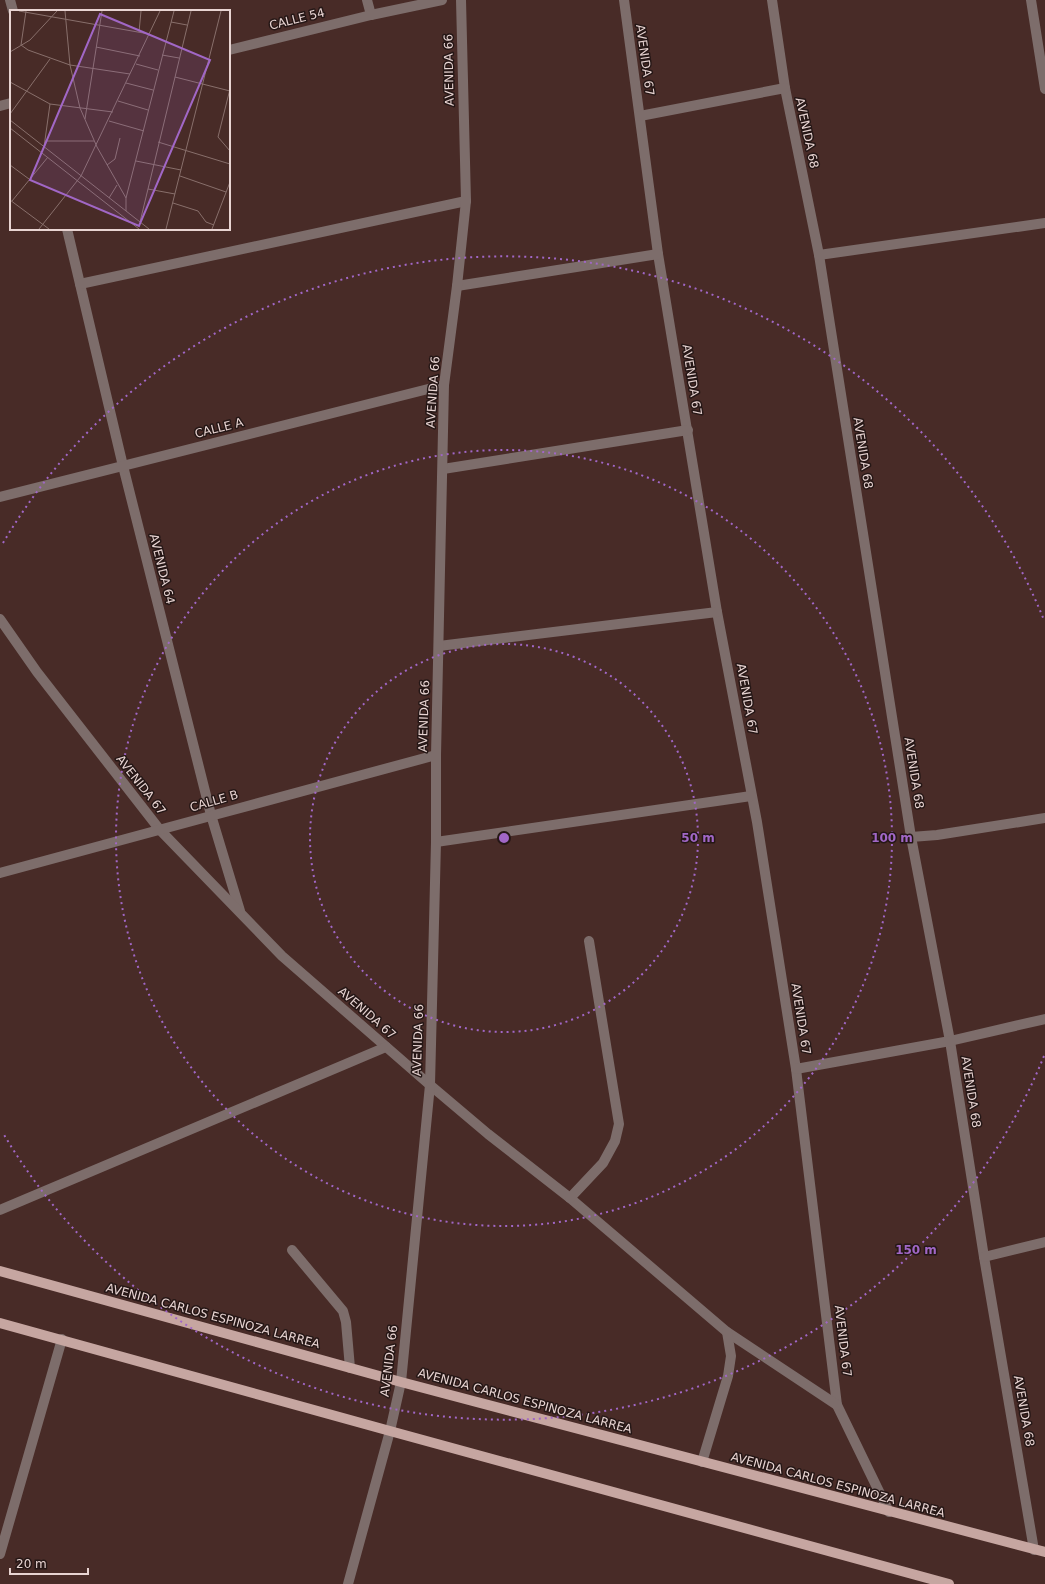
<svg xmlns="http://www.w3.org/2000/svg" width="1045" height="1584" font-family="'DejaVu Sans',sans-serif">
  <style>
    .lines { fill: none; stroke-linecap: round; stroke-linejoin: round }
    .minor { stroke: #7d6d6b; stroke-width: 10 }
    .major { stroke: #c6a6a1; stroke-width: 10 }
    .ring { fill: none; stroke: #a167c6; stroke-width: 2; stroke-dasharray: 2 4 }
    .labels { text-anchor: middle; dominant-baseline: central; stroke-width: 3; stroke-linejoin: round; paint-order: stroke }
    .street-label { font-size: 12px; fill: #e8d4d2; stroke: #251716 }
    .inset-road { fill: none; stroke: #886f6b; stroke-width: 1 }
    .view { fill: #a167c6; fill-opacity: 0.15; stroke: #a167c6; stroke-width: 2 }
    .inset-edge { fill: none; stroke: #e8d4d2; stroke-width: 2 }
    .centre { fill: #a167c6; stroke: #251716; stroke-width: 2 }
    .ring-label { font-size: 12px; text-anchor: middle; font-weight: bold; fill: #a167c6; stroke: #251716; stroke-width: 3; stroke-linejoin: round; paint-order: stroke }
  </style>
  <rect width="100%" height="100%" fill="#482b27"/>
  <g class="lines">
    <g class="minor">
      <polyline points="10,0 13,11"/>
      <polyline points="367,0 371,15"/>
      <polyline points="624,0 658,254 717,612 757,822 796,1069 837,1405 889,1512"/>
      <polyline points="772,0 785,88 819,255 911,837 950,1041 984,1257 1034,1550"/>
      <polyline points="1031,0 1045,89"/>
      <polyline points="229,50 371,15 442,0"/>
      <polyline points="0,106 11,103"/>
      <polyline points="640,116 785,88"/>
      <polyline points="67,229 123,466 211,815 240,911"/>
      <polyline points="819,255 1045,223"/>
      <polyline points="80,284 466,201"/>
      <polyline points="457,286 658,254"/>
      <polyline points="443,469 688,430"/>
      <polyline points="0,497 444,385"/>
      <polyline points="0,619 37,672 160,830 282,956 430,1085 488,1134 570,1198 727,1332 837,1405"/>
      <polyline points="439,646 717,612"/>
      <polyline points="911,837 937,835 1045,818"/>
      <polyline points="436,842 751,796"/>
      <path d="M0 873C145 834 291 794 436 755"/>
      <polyline points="796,1069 950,1041 1045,1019"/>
      <polyline points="570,1198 603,1163 615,1141 619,1124 589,941"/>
      <polyline points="0,1210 386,1047"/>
      <polyline points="292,1250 343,1311 346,1322 350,1368"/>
      <polyline points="984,1257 1045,1242"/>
      <polyline points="702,1462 728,1376 731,1356 727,1332"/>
      <polyline points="0,1554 62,1339"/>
      <polyline points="348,1584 390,1431 401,1382 430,1085 436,842 436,755 444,385 457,286 466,201 461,0"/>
    </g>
    <g class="major">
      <polyline points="0,1271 401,1382 1045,1552"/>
      <polyline points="0,1323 390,1431 949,1584"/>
    </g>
  </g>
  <g class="ring">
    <circle cx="504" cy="838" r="194"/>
    <circle cx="504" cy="838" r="388"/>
    <path d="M1044 1056A582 582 0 0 1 3 1133M3 543A582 582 0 0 1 1044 620"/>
  </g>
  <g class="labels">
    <g class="street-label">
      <text transform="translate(297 19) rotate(-14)">CALLE 54</text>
      <text transform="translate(645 60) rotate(82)">AVENIDA 67</text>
      <text transform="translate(449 70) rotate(-91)">AVENIDA 66</text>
      <text transform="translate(807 133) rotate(78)">AVENIDA 68</text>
      <text transform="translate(692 380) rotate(81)">AVENIDA 67</text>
      <text transform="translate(433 392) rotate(-86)">AVENIDA 66</text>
      <text transform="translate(219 428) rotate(-14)">CALLE A</text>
      <text transform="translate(863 453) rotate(81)">AVENIDA 68</text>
      <text transform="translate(162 569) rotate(76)">AVENIDA 64</text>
      <text transform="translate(747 699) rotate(80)">AVENIDA 67</text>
      <text transform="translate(424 716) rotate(-88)">AVENIDA 66</text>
      <text transform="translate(914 773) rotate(81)">AVENIDA 68</text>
      <text transform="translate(141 785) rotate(52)">AVENIDA 67</text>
      <text transform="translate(214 801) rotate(-16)">CALLE B</text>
      <text transform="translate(367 1013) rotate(41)">AVENIDA 67</text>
      <text transform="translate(801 1019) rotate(81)">AVENIDA 67</text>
      <text transform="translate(418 1040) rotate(-88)">AVENIDA 66</text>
      <text transform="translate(971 1092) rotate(81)">AVENIDA 68</text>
      <text transform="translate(213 1316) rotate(15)">AVENIDA CARLOS ESPINOZA LARREA</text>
      <text transform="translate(843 1341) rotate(83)">AVENIDA 67</text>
      <text transform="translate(389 1361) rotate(-83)">AVENIDA 66</text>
      <text transform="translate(525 1401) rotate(15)">AVENIDA CARLOS ESPINOZA LARREA</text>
      <text transform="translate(1024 1411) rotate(80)">AVENIDA 68</text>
      <text transform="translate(838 1485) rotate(15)">AVENIDA CARLOS ESPINOZA LARREA</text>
    </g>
  </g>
  <g transform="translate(10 10)">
    <rect width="220" height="220" fill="#482b27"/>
    <path class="inset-road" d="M9 1 139 24M16 1 11 35 18 40 60 55 120 64M55 1 60 55 70 98 87 137 116 188M161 12 177 15M129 22 131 1M86 37 130 46M0 42 20 30 47 1M152 45 169 48M126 54 148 60M165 67 220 81M0 72 40 94 103 102M116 73 143 80M220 79 208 127 220 141M108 91 138 100M0 104 40 49M75 109 92 1M0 110 139 219M99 111 134 121M0 118 129 219M35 131H84M148 132 220 154M34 137 40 94M126 151 171 160M0 155 19 169M97 155 105 149 110 128M170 166 216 182M138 179 165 184M99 188 107 175M0 190 39 219M2 191 38 147M163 193 188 201 196 212 204 215M116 201V188L164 1M130 212 181 1M29 219 71 166 150 1M156 219 211 1M202 219 220 172"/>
    <path class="view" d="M90 4 200 50 129 216 20 170Z"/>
    <rect width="220" height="220" class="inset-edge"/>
  </g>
  <circle cx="504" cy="838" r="6" class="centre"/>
  <g class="ring-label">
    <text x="698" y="842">50 m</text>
    <text x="892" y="842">100 m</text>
    <text x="916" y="1254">150 m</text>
  </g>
  <path d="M10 1568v6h78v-6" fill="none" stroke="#e8d4d2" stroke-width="2"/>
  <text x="16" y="1568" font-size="12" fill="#e8d4d2" stroke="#251716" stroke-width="3" paint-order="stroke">20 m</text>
</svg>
